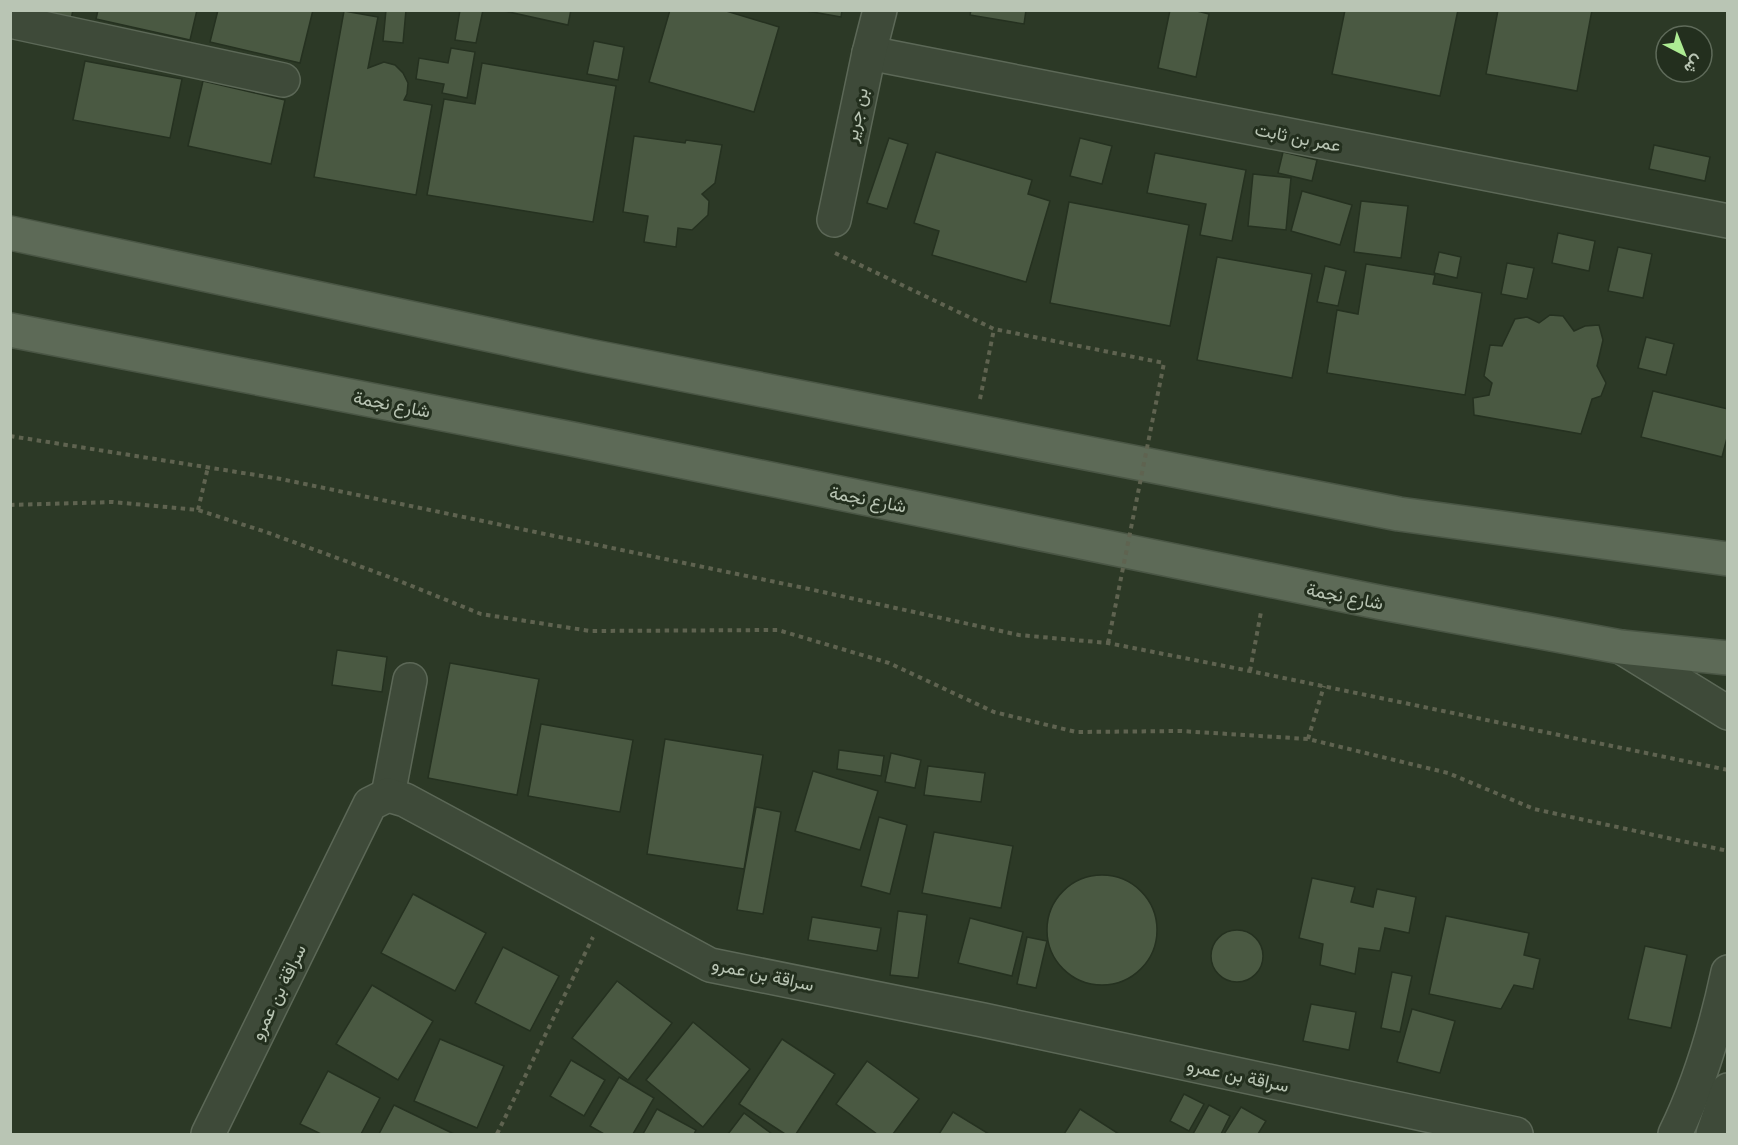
<svg xmlns="http://www.w3.org/2000/svg" width="1738" height="1145" font-family="'Space Grotesk',Vazirmatn,sans-serif">
  <style>
    .building { fill: #4a5942; stroke: #253120; stroke-width: 1.5 }
    .lines { fill: none; stroke-linecap: round; stroke-linejoin: round }
    .minor-casing { stroke: #5c6857; stroke-width: 36 }
    .major-casing { stroke: #4a5645; stroke-width: 36 }
    .path { stroke: #5f6350; stroke-width: 4; stroke-dasharray: 4.5 4.5; stroke-linecap: butt }
    .minor { stroke: #3e4a39; stroke-width: 33 }
    .major { stroke: #5d6a57; stroke-width: 33 }
    .path-bridge { stroke: #5f6350; stroke-width: 4; stroke-dasharray: 4.5 4.5; stroke-linecap: butt }
    .labels { text-anchor: middle; dominant-baseline: central; stroke-width: 6; stroke-linejoin: round; paint-order: stroke }
    .street-label { font-size: 18px; fill: #b9c5b4; stroke: #232f1e }
  </style>
  <rect width="100%" height="100%" fill="#2c3926"/>
  <g class="building">
    <polygon points="19,10 73,10 71,20"/>
    <polygon points="98,10 197,10 190,40 96,19"/>
    <polygon points="218,10 313,10 300,63 210,42"/>
    <polygon points="386,10 406,10 403,43 383,41"/>
    <polygon points="460,10 483,10 476,43 455,40"/>
    <polygon points="500,10 571,10 568,25"/>
    <polygon points="670,10 723,10 779,27 754,112 649,82"/>
    <polygon points="801,10 842,10 841,17"/>
    <polygon points="971,10 1026,10 1024,24 970,15"/>
    <polygon points="1170,10 1193,10 1209,14 1196,77 1158,68"/>
    <polygon points="1345,10 1458,10 1440,96 1332,74"/>
    <polygon points="1498,10 1592,10 1577,91 1486,74"/>
    <polygon points="344,11 378,17 368,68 384,62 395,65 403,73 408,83 407,94 404,100 432,105 416,195 314,177"/>
    <polygon points="594,41 624,47 618,80 587,74"/>
    <polygon points="451,48 475,52 467,98 442,93 444,84 416,79 419,58 448,63"/>
    <polygon points="85,61 182,79 170,138 73,120"/>
    <polygon points="482,63 616,86 593,222 427,195 444,99 475,104"/>
    <polygon points="203,81 285,100 271,164 188,146"/>
    <polygon points="634,136 685,143 686,140 722,145 715,183 702,194 709,201 708,215 692,230 678,228 676,247 644,242 648,216 623,212"/>
    <polygon points="889,138 908,144 887,209 867,203"/>
    <polygon points="1080,138 1112,146 1102,184 1070,176"/>
    <polygon points="1654,145 1710,157 1705,181 1649,169"/>
    <polygon points="936,152 1032,180 1028,194 1050,201 1026,282 932,255 939,231 914,223"/>
    <polygon points="1283,152 1317,160 1312,181 1278,173"/>
    <polygon points="1155,153 1246,170 1232,241 1200,235 1206,204 1147,193"/>
    <polygon points="1253,174 1291,178 1286,230 1248,226"/>
    <polygon points="1302,191 1352,205 1340,245 1291,231"/>
    <polygon points="1361,201 1408,206 1401,258 1354,252"/>
    <polygon points="1069,202 1189,225 1170,326 1050,303"/>
    <polygon points="1558,233 1595,241 1589,271 1552,263"/>
    <polygon points="1618,247 1652,254 1643,298 1608,291"/>
    <polygon points="1439,252 1461,257 1457,278 1434,273"/>
    <polygon points="1217,257 1312,274 1292,378 1197,360"/>
    <polygon points="1507,263 1534,268 1527,299 1501,294"/>
    <polygon points="1366,264 1435,275 1433,284 1482,293 1465,395 1327,373 1337,310 1358,314"/>
    <polygon points="1325,266 1346,271 1338,306 1317,302"/>
    <polygon points="1550,315 1563,316 1574,331 1585,326 1599,325 1603,340 1597,366 1606,383 1601,396 1592,399 1581,434 1474,415 1473,398 1489,395 1492,383 1484,376 1490,345 1502,346 1515,319 1527,317 1539,323"/>
    <polygon points="1646,337 1674,344 1666,375 1638,368"/>
    <polygon points="1653,391 1728,409 1728,434 1722,457 1641,437"/>
    <polygon points="337,650 387,657 382,692 332,685"/>
    <polygon points="450,663 539,679 517,795 428,778"/>
    <polygon points="541,724 633,740 620,812 528,796"/>
    <polygon points="665,739 763,755 744,869 647,854"/>
    <polygon points="839,750 884,756 881,776 837,769"/>
    <polygon points="891,753 921,760 915,788 885,782"/>
    <polygon points="928,766 985,773 981,802 924,795"/>
    <polygon points="813,771 878,791 860,850 795,831"/>
    <polygon points="756,807 781,812 763,914 737,910"/>
    <polygon points="879,817 907,825 890,894 861,886"/>
    <polygon points="934,832 1013,846 1001,908 922,893"/>
    <circle cx="1102" cy="930" r="55"/>
    <polygon points="1312,878 1355,887 1351,902 1373,907 1377,889 1416,897 1409,933 1385,928 1380,951 1359,948 1355,974 1320,965 1323,944 1299,938"/>
    <polygon points="413,894 486,933 455,991 381,953"/>
    <polygon points="898,911 927,915 918,978 890,975"/>
    <polygon points="1446,916 1529,933 1524,955 1540,959 1533,989 1514,985 1501,1009 1429,994"/>
    <polygon points="812,917 881,928 877,951 808,940"/>
    <polygon points="970,918 1023,932 1012,976 958,963"/>
    <circle cx="1237" cy="956" r="26"/>
    <polygon points="1027,937 1047,941 1036,988 1017,984"/>
    <polygon points="1645,946 1687,955 1671,1028 1628,1019"/>
    <polygon points="503,947 559,976 530,1031 475,1003"/>
    <polygon points="1392,972 1412,976 1400,1032 1381,1028"/>
    <polygon points="617,981 672,1023 628,1080 572,1038"/>
    <polygon points="372,985 433,1021 398,1080 336,1044"/>
    <polygon points="1311,1004 1356,1012 1349,1050 1303,1041"/>
    <polygon points="1412,1009 1455,1021 1440,1073 1397,1062"/>
    <polygon points="693,1022 750,1069 703,1127 646,1080"/>
    <polygon points="440,1039 504,1066 477,1128 414,1101"/>
    <polygon points="782,1039 835,1074 796,1134 785,1134 739,1104"/>
    <polygon points="571,1060 605,1080 584,1116 550,1096"/>
    <polygon points="867,1061 919,1099 893,1134 877,1134 836,1104"/>
    <polygon points="328,1071 380,1098 361,1134 321,1134 300,1124"/>
    <polygon points="619,1077 654,1098 633,1134 604,1134 590,1126"/>
    <polygon points="1184,1094 1204,1104 1189,1131 1170,1121"/>
    <polygon points="394,1105 454,1134 379,1134"/>
    <polygon points="1209,1105 1230,1116 1221,1134 1193,1134"/>
    <polygon points="1241,1107 1266,1121 1258,1134 1224,1134"/>
    <polygon points="657,1109 696,1130 694,1134 643,1134"/>
    <polygon points="1080,1109 1119,1134 1064,1134"/>
    <polygon points="953,1112 989,1134 939,1134"/>
    <polygon points="744,1113 772,1134 728,1134"/>
  </g>
  <g class="lines">
    <defs>
      <g id="minor">
        <polyline points="10,21 283,80"/>
        <polyline points="869,53 1728,221"/>
        <polyline points="834,220 869,53 880,10"/>
        <polyline points="1621,647 1728,713"/>
        <polyline points="388,795 410,680"/>
        <polyline points="208,1134 370,804 388,795 405,800 710,965 983,1020 1516,1134"/>
        <path d="M1675 1134C1700 1083 1716 1028 1728 972"/>
        <polyline points="1713,1134 1728,1090"/>
      </g>
      <g id="major">
        <polyline points="10,233 589,356 1399,514 1728,559"/>
        <polyline points="10,330 572,439 1383,603 1621,647 1728,658"/>
      </g>
    </defs>
    <use href="#minor" class="minor-casing"/>
    <use href="#major" class="major-casing"/>
    <g class="path">
      <polyline points="835,253 994,329 1164,363"/>
      <polyline points="980,399 994,329"/>
      <polyline points="10,436 281,479 809,589 1019,635 1108,643 1250,671 1728,770"/>
      <polyline points="10,505 113,502 198,510 266,532 392,578 481,614 590,631 778,630 889,663 994,712 1076,732 1181,731 1308,739 1448,773 1534,809 1728,851"/>
      <polyline points="198,510 208,467"/>
      <polyline points="1250,671 1261,612"/>
      <polyline points="1308,739 1324,686"/>
      <polyline points="497,1134 593,937"/>
    </g>
    <use href="#minor" class="minor"/>
    <use href="#major" class="major"/>
    <polyline class="path-bridge" points="1108,643 1164,363"/>
  </g>
  <g class="labels">
    <g class="street-label">
      <text transform="translate(856 115) rotate(-78)">بن جرير</text>
      <text transform="translate(1298 137) rotate(11)">عمر بن ثابت</text>
      <text transform="translate(392 404) rotate(11)">شارع نجمة</text>
      <text transform="translate(868 499) rotate(11)">شارع نجمة</text>
      <text transform="translate(1345 596) rotate(11)">شارع نجمة</text>
      <text transform="translate(763 974) rotate(12)">سراقة بن عمرو</text>
      <text transform="translate(278 992) rotate(-64)">سراقة بن عمرو</text>
      <text transform="translate(1238 1075) rotate(12)">سراقة بن عمرو</text>
    </g>
  </g>
  <rect width="1738" height="1145" fill="none" stroke="#b9c5b4" stroke-width="24"/>
  <g transform="translate(1684 54) rotate(138)"><circle r="28" fill="#232f1e" stroke="#5f6b5a" stroke-width="1.5"/>
  <path d="M0-4.5L10 22L0 15L-10 22Z" fill="#adec93"/>
  <text y="-9" font-size="16" font-weight="bold" text-anchor="middle" fill="#b9c5b4">ش</text>
  </g>
</svg>
